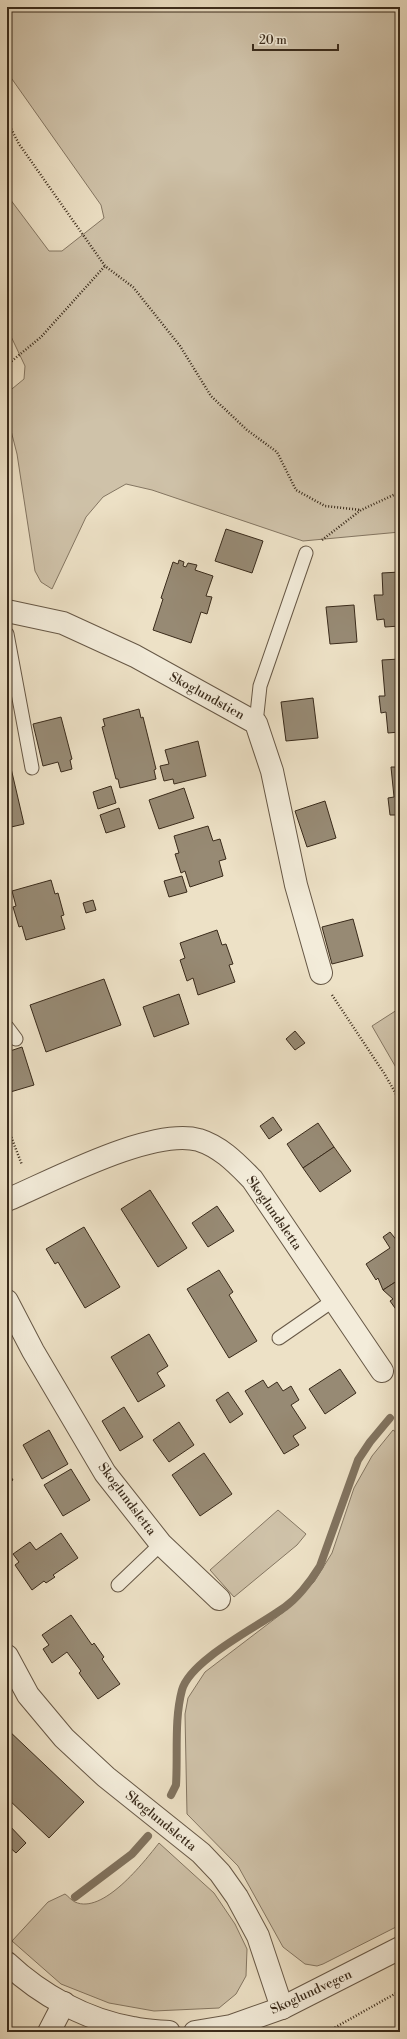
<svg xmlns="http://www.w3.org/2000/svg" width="407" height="2039" font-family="'Libre Bodoni',serif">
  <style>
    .green { fill: #cfc2a9; stroke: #847662 }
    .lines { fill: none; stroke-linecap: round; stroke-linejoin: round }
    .stream { stroke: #81735f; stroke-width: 8 }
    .building { fill: #978a74; stroke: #3a2b1b }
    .lane-casing { stroke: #675846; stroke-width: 15 }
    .street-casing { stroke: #675846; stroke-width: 24 }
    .path { stroke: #3a2b1b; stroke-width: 2.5; stroke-dasharray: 1 2; stroke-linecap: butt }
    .lane { stroke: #f3ecda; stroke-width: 13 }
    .street { stroke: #f3ecda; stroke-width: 22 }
    .labels { text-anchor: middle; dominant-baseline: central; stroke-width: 3; stroke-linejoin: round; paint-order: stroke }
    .street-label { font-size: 13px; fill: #3a2b1b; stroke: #f3ecda }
  </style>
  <rect width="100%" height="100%" fill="#ede1c6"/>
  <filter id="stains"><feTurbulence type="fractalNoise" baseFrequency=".005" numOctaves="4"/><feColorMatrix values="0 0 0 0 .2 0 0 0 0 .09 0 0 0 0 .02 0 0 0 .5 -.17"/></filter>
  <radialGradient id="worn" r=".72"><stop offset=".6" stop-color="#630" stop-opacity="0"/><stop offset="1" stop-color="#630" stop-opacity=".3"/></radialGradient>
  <g class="green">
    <polygon points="7,7 400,7 400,532 303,541 152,490 126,484 103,497 86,517 52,589 41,582 35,571 17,454 7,415 7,393 24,379 25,366 7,328 7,195 49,251 62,251 104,218 101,205 7,72"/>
    <polygon points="400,1008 400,1069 398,1071 372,1026"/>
    <polygon points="393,1430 400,1435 400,1925 323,1964 317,1966 305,1964 283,1947 238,1866 187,1814 185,1714 188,1698 205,1672 285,1611 314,1582 332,1553 354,1488 372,1456"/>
    <polygon points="278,1510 306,1534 297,1545 234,1597 210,1570"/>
    <path d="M159 1843 214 1893 235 1924 247 1949 246 1976 236 1994 219 2008 154 2011 109 2003 61 1984 12 1941 48 1902 65 1894C68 1896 71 1900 75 1902 103 1915 144 1862 159 1843Z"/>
  </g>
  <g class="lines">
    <g class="stream">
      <path d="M171 1795 176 1785C178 1754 174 1720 182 1690 190 1660 259 1626 285 1607 300 1596 310 1582 320 1566L358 1460 370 1442 390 1418"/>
      <polyline points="75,1897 132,1854 148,1836"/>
    </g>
  </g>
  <g class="building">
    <polygon points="226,529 263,541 252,573 215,561"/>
    <polygon points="179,560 184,562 183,566 186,567 188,563 197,565 195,570 213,576 206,596 212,597 207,614 201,612 191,643 153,630 163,599 161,598 173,562 178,564"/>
    <polygon points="400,572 400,626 385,627 384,619 377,620 374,595 383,595 382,573"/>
    <polygon points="354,605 357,642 330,644 326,607"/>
    <polygon points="400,659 400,732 388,733 386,712 381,713 379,696 385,696 382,660"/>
    <polygon points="313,698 318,738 286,741 281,702"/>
    <polygon points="139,709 141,718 143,717 156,769 154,770 156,779 120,788 118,779 116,779 102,727 105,726 103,719"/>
    <polygon points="61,717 72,759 70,760 72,769 61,772 58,762 43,766 33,724"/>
    <polygon points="7,737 10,750 7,751 24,824 7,828"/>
    <polygon points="198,741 206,776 174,784 173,779 164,781 160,766 169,764 165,750"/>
    <polygon points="391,767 400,767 400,839 398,839 396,815 390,815 388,798 394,797"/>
    <polygon points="111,786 116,803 98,809 93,792"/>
    <polygon points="184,788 194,818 159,829 149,800"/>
    <polygon points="325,801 336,838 307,847 295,811"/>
    <polygon points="119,808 125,827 106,833 100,815"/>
    <polygon points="208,826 213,841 220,839 226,859 219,861 223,876 190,887 185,871 181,873 175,854 179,853 174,836"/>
    <polygon points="182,876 187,892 169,897 164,881"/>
    <polygon points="51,880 55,894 58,893 64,915 61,916 65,929 26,940 22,926 19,927 13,907 16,906 12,891"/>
    <polygon points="93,900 96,910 86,913 83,903"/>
    <polygon points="398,917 400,917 400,935 399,935"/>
    <polygon points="353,919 363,956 332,964 322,927"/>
    <polygon points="217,930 222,945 226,944 233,964 229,965 235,982 198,995 193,978 187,981 180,960 185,958 180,943"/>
    <polygon points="104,979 121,1025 46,1052 30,1005"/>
    <polygon points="179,994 189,1024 154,1037 143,1007"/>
    <polygon points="295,1031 305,1043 295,1050 286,1039"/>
    <polygon points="22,1047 34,1085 7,1093 7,1052"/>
    <polygon points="273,1117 282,1130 269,1139 260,1126"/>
    <polygon points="318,1123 334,1147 303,1168 287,1144"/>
    <polygon points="334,1147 351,1171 320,1192 303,1168"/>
    <polygon points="150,1190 187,1248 158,1267 121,1209"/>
    <polygon points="217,1206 234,1231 208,1247 192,1223"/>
    <polygon points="84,1227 120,1287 85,1308 58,1262 55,1264 46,1249"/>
    <polygon points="390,1232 398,1242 400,1241 400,1279 383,1290 378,1278 376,1280 366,1264 390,1248 383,1237"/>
    <polygon points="219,1270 233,1292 229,1295 257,1341 229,1358 187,1289"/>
    <polygon points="400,1279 400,1315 390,1301 393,1299 383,1290"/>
    <polygon points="149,1334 168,1366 157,1373 165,1386 138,1402 111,1357"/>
    <polygon points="340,1369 356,1393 325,1414 309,1389"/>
    <polygon points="263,1380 268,1388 277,1382 283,1391 291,1386 299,1400 291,1405 306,1428 293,1436 299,1445 284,1454 245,1391"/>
    <polygon points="228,1392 243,1414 230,1423 216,1400"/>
    <polygon points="124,1407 143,1437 120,1451 102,1421"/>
    <polygon points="179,1422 194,1445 169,1462 153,1440"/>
    <polygon points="49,1430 68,1464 42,1479 23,1445"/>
    <polygon points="204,1453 232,1494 200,1516 172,1475"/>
    <polygon points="71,1469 90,1500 63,1516 44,1485"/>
    <polygon points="7,1471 13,1480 7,1484"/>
    <polygon points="61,1533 78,1558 53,1575 55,1577 46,1583 44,1581 32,1590 15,1565 19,1562 13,1554 30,1542 36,1550"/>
    <polygon points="71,1615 92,1645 94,1643 104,1657 102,1659 120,1684 98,1699 79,1673 81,1671 67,1652 52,1663 43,1649 49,1645 42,1635"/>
    <polygon points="7,1729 84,1802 49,1838 7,1798"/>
    <polygon points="7,1823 26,1843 16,1853 7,1845"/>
  </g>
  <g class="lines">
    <defs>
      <g id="lane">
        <polyline points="7,634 32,768"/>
        <polyline points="256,723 260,686 306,553"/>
        <polyline points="7,1027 16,1039"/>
        <polyline points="279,1338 334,1300"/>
        <polyline points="118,1585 161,1544"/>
      </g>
      <g id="street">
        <polyline points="7,611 63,623 135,656 256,723 272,771 296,885 321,973"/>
        <path d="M7 1200C52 1181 152 1127 199 1140 221 1147 236 1163 252 1179L382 1371"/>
        <polyline points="7,1301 33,1351 105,1473 161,1544 219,1599"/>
        <polyline points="7,1656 28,1695 64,1738 106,1777 201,1853 220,1873 237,1897 258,1936 282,2008"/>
        <path d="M7 1963C41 1995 86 2020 133 2028 145 2031 157 2031 169 2032"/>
        <polyline points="49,2032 64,2003"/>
        <polyline points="195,2032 231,2026 282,2008 400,1948"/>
      </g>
    </defs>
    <use href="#lane" class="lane-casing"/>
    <use href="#street" class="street-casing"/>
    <g class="path">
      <polyline points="7,121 19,144 105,266 133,287 180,346 211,396 247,430 277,452 296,490 325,506 361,510"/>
      <polyline points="7,365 41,337 105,266"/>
      <polyline points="322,540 361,510 400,492"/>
      <polyline points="332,995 384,1073 400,1101"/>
      <polyline points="7,1126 22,1165"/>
      <polyline points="396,1391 400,1397"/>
      <polyline points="327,2032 400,1991"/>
    </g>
    <use href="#lane" class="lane"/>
    <use href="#street" class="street"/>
  </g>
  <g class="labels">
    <g class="street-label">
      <text transform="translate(207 696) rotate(29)">Skoglundstien</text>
      <text transform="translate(274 1213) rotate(55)">Skoglundsletta</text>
      <text transform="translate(127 1499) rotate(53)">Skoglundsletta</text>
      <text transform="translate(161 1821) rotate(39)">Skoglundsletta</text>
      <text transform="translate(311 1992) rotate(-25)">Skoglundvegen</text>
    </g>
  </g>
  <rect width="407" height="2039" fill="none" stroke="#ede1c6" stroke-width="24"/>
  <rect x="8" y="8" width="391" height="2023" fill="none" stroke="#3a2b1b" stroke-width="2"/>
  <rect x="12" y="12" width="383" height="2015" fill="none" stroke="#3a2b1b"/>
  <path d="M253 44v6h85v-6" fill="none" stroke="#3a2b1b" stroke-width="2"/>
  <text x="259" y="44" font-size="12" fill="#3a2b1b" stroke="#f3ecda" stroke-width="3" paint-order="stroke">20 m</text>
  <rect width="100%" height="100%" filter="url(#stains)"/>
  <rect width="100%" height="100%" fill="url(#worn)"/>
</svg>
